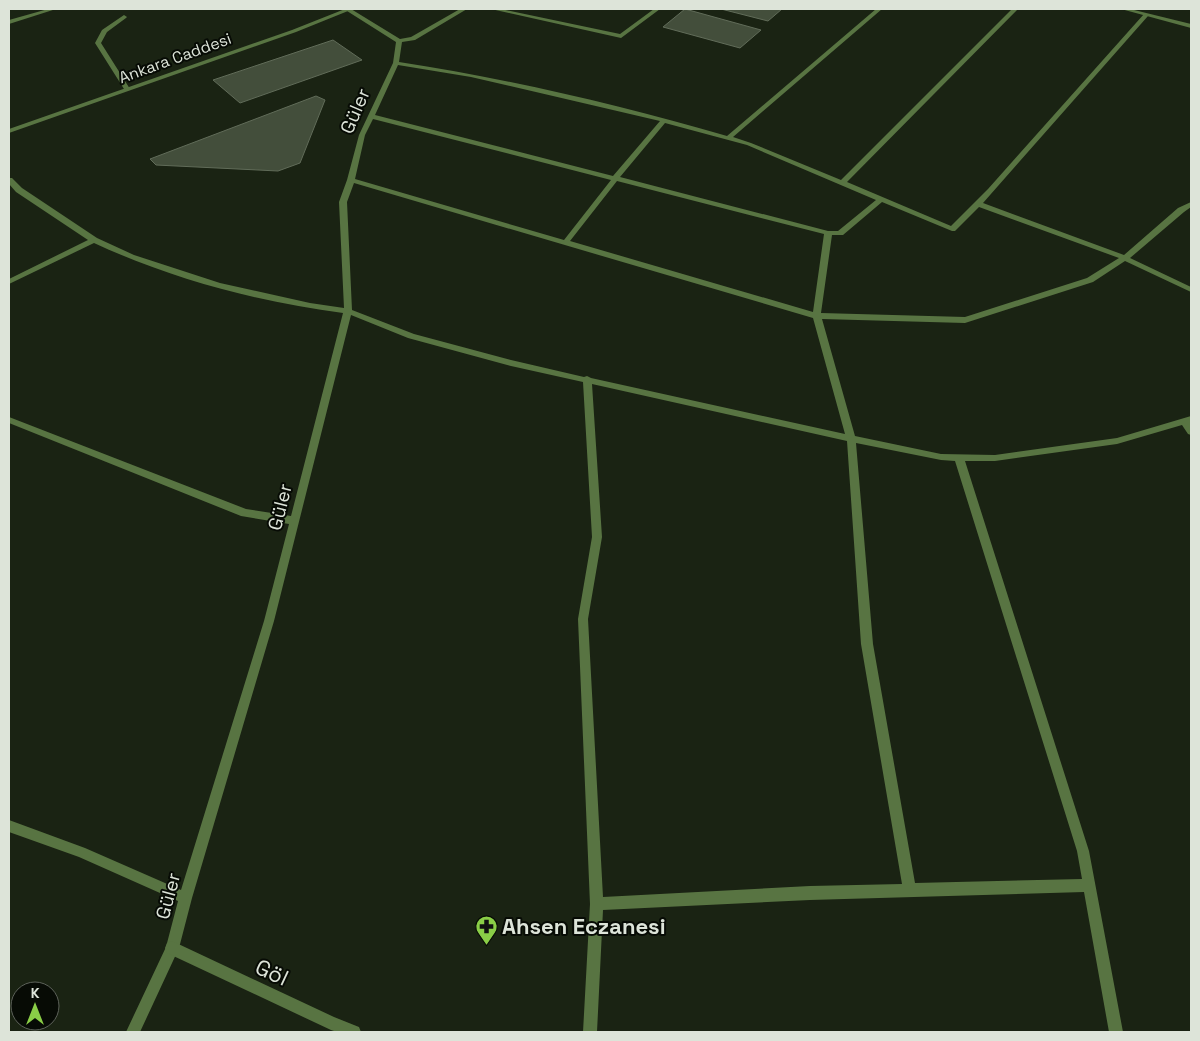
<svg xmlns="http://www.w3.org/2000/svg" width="1200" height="1041" font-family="'Space Grotesk',sans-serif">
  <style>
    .building { fill: #434e3b; stroke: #616c59 }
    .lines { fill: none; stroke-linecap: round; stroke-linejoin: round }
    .service { fill: #587442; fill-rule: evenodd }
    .minor { fill: #587442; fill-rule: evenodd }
    .tertiary { fill: #587442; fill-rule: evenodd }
    .labels { text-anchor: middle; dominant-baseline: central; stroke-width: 4; stroke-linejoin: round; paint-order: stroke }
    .far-street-label { font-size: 16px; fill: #dde4d9; stroke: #070b05 }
    .street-label { font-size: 19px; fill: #dde4d9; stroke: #070b05 }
    .near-poi-label { font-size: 22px; font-weight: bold; fill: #dde4d9; stroke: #070b05; text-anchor: start }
    .near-street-label { font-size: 22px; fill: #dde4d9; stroke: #070b05 }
  </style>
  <rect width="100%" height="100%" fill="#1a2313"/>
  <g class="building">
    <polygon points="685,9 761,30 740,48 663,27"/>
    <polygon points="721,9 782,9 768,21"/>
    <polygon points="333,40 362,60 240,103 213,80"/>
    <polygon points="316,96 325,100 300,163 278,171 156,165 150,159"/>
  </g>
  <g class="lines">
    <polygon class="service" points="124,15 127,17 126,18 107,32 101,43 130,89 127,91 124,89 95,43 102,30"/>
    <g class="minor">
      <polygon points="48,9 56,9 9,24 9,20"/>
      <path d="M347 9H351L400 39 411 37 460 9H467L415 40 402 42 399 62C510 79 619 105 727 136L876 9H882L733 137 751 143 841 180 1012 9H1018L847 182 951 226 988 189 1144 14H1148V16L983 203 1124 255 1178 208 1191 202V207L1184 212 1130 258 1191 287V292L1125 261 1093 282 965 323 822 319 855 436 941 454 995 455 1117 438 1191 416V422L1190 423 1191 425V435L1188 434 1182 425 1117 444 995 461H965L1089 851 1123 1032H1109L1084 892 810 900 603 910 597 1032H583L590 904 578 619 592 537 583 382 511 366 408 338 351 315 274 621 192 898 179 948 140 1032H126L166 947 178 901 79 857 9 832V820L85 848 181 890 264 621 289 524 241 516 9 423V417L246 509 291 516 343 313C258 302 172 279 94 243L9 284V279L88 240 16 192 9 184V178H12L22 188 97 238 134 255 220 283 310 303 344 308 339 202 347 180 359 135 393 63 396 42 347 11ZM398 65 471 77 660 121 613 176 375 115ZM373 119 611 180 564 240 355 179 365 135ZM665 123 747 145 876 200 838 231H828L620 177ZM617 181 824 234 813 312 570 241ZM354 183 813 318 845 434 591 378 587 376 584 377 511 360 414 334 352 310 347 202ZM882 202 952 231H955L979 207 1119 258 1087 278 965 317 821 313 832 235H843ZM592 384 847 441 861 644 902 884 810 886 603 897 588 619 602 537ZM856 443 941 460 955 461 1077 851 1082 879 915 883 873 644Z"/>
      <polygon points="491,9 501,9 620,34 654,9 660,9 621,38"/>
    </g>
    <g class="tertiary">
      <polygon points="345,9 353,9 296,32 9,133 9,129 292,30"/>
      <polygon points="1121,9 1130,9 1191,24 1191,28"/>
      <polygon points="172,941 334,1017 359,1027 361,1032 337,1032 331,1030 167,953 165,948 167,943"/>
    </g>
  </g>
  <defs>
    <symbol id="pharmacy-pin" viewBox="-11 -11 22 30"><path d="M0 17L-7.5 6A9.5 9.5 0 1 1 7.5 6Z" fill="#8ace47" stroke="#070b05"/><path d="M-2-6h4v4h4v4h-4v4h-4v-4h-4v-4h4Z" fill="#111"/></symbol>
  </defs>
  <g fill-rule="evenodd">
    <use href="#pharmacy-pin" x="474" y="914" width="25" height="34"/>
  </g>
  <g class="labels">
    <g class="far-street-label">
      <text transform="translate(175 58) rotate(-20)">Ankara Caddesi</text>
    </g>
    <g class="street-label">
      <text transform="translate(355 111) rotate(-67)">Güler</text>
      <text transform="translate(280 507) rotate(-76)">Güler</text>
      <text transform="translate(168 896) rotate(-75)">Güler</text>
    </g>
    <g class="near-poi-label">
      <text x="502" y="926">Ahsen Eczanesi</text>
    </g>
    <g class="near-street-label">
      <text transform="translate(272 972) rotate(25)">Göl</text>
    </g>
  </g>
  <rect width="1200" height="1041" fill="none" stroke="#dde4d9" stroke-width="20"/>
  <g transform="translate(35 1006)"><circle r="24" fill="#070b05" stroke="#5d625a"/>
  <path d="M0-4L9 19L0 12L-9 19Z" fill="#8ace47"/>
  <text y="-8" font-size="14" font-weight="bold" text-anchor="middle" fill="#dde4d9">K</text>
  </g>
</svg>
